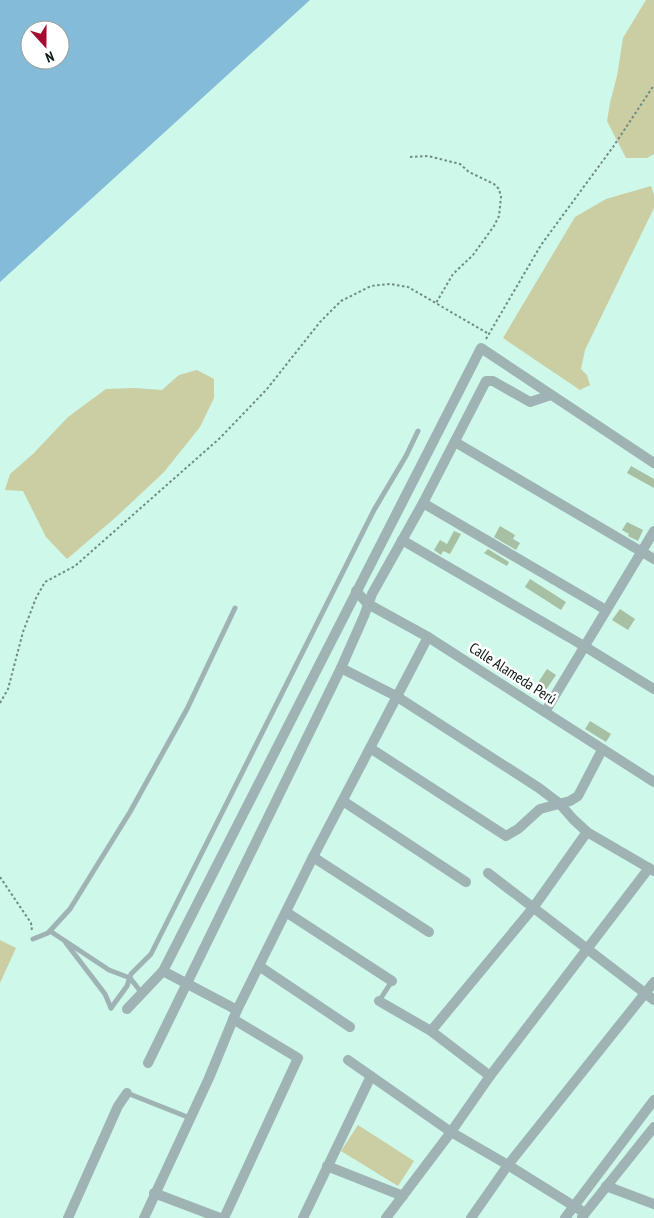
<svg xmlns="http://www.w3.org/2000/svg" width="654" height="1218" font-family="'PT Sans Narrow',sans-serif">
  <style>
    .green { fill: #cbcda2 }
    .water { fill: #83bbd9; fill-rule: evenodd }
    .building { fill: #a7bfa2 }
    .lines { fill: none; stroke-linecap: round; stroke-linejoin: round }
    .path { stroke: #6f8c81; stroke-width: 2; stroke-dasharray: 2.5 2.5; stroke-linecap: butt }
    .lane { stroke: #9fb3b4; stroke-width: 5 }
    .street { stroke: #9fb3b4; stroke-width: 10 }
    .labels { text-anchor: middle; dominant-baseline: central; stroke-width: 5; stroke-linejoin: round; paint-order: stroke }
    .street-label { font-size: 15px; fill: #061510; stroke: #fff }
  </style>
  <rect width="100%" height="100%" fill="#cef8e9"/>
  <g class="green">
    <polygon points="646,0 654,0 654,154 647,158 626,158 607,121 610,103 617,76 623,38"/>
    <polygon points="651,186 654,195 654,208 585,350 581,369 587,375 590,385 580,390 503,338 575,217 606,199"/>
    <polygon points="197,370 214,379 214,398 200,427 164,472 116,517 67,559 46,537 23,491 5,490 10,474 33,454 68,417 106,389 135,388 162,390 179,375"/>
    <polygon points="0,940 16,948 0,983"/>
    <polygon points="358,1125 414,1161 398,1186 341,1151"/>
  </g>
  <path class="water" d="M0 0H310L0 282ZM30 30H60V60H30Z"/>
  <g class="building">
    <polygon points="631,466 654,479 654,488 627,473"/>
    <polygon points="627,522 643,530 638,541 628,536 629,534 622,530"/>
    <polygon points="500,526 515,535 513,539 520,543 516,550 494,537"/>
    <polygon points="454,531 461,534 450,554 443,551 444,549 441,555 434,550 440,540 447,544"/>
    <polygon points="488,549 509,562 507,566 484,553"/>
    <polygon points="530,579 566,602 561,610 525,587"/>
    <polygon points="620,609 635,619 628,630 612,620"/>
    <polygon points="547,669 556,675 546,690 537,684"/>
    <polygon points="590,721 611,734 606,742 585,729"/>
  </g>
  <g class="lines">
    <g class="path">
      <polyline points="410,157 428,156 460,164 469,172 494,184 499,189 501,197 499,216 494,226 473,255 453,274 436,303"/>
      <polyline points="486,339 541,245 613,147 654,85"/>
      <polyline points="0,703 8,689 23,632 36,598 45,582 75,566 220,438 267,389 320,322 341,301 371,286 390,284 408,287 489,334"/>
      <polyline points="0,877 31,923 32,931"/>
    </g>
    <g class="lane">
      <polyline points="50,931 109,970 130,978 141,992"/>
      <polyline points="33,939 48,933 70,909 130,812 187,709 235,608"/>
      <polyline points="66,943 105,994 111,1008"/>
      <polyline points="379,1001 392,981"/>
      <polyline points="111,1008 127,986 131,974 151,954 374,510 406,456 418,431"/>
      <polyline points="127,1093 190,1118"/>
    </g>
    <g class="street">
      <polyline points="455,442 654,559"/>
      <polyline points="423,503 606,610"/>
      <polyline points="402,540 584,646 654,689"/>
      <polyline points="356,591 368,604 428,637 654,782"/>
      <polyline points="341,668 396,696 539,788 560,804 573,819 587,832 654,871"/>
      <polyline points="545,712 654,531"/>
      <polyline points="370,748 506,836 518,829 540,809 570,801 578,796 602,750"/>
      <polyline points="343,801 466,882"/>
      <polyline points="313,857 429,932"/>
      <polyline points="488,873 654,1000"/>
      <polyline points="286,912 392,981"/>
      <polyline points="259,966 350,1027"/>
      <polyline points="163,971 237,1010"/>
      <polyline points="379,1001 431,1031 490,1076"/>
      <polyline points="127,1009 163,971 481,348 654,463"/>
      <polyline points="431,1031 533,908 587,832"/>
      <polyline points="348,1060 451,1132 508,1165 585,1213"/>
      <polyline points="148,1063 341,668 364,616 372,594 423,503 486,381 493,381 530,402 551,395"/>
      <polyline points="327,1166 403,1196"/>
      <polyline points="606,1186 654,1204"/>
      <polyline points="154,1193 220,1218"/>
      <polyline points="582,1217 654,1127"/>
      <polyline points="68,1218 118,1106 127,1093"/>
      <polyline points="144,1218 209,1078 237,1010 313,857 428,637"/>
      <polyline points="224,1218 298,1058 233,1019"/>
      <polyline points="303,1218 371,1076"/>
      <polyline points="386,1218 451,1132 490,1076 649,868"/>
      <polyline points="471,1218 508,1165 654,982"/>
      <polyline points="565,1218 654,1100"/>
    </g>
  </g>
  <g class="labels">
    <g class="street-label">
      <text transform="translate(513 673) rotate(33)">Calle Alameda Perú</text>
    </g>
  </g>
  <g transform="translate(45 45) rotate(159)"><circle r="24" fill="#ffffff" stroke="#9ba19f"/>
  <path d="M0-4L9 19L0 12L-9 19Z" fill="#a50a30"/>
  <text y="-8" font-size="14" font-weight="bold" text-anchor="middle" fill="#061510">N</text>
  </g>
</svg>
